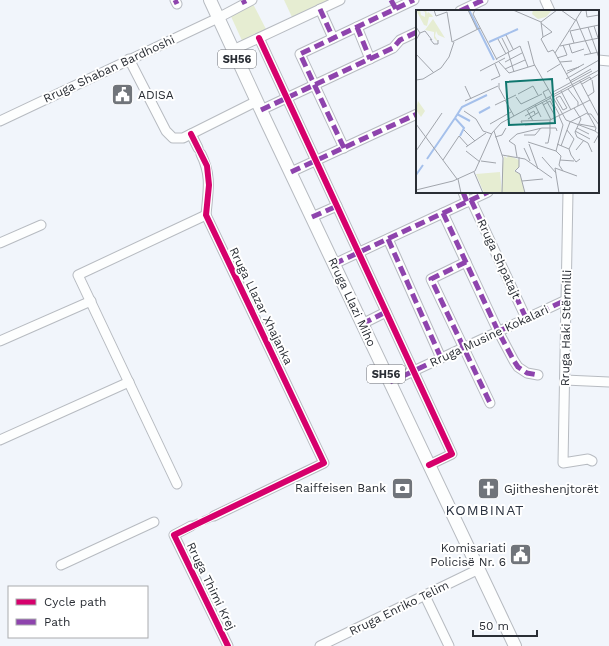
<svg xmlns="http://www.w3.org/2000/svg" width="609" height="646" font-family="'Work Sans',sans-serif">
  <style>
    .green { fill: #e6edd2 }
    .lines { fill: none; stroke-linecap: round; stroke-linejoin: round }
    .minor-tunnel { stroke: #c9cdd3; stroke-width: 9; stroke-dasharray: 9 4.5; stroke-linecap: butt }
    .minor-casing { stroke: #b7bbc1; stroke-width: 11 }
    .major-casing { stroke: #b7bbc1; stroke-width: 14 }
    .minor { stroke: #fdfefe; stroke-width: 9 }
    .major { stroke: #fdfefe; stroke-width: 12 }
    .quiet { stroke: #8e44ad; stroke-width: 5; stroke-dasharray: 10 5; stroke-linecap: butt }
    .cycleway-casing { stroke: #fff; stroke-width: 8 }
    .cycleway { stroke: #d6006c; stroke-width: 6 }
    .labels { text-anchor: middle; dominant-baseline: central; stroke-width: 4; stroke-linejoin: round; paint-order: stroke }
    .shield { fill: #fff; stroke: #6a6d72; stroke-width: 1 }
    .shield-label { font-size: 11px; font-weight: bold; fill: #2a2e35 }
    .street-label { font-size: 12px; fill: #2a2e35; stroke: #fff }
    .poi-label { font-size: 12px; fill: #2a2e35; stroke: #fff; text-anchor: start }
    .quarter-label { font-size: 14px; letter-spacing: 1px; fill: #2a3240; stroke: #fff }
    .inset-river { fill: none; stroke: #a5c0eb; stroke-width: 2 }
    .inset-road { fill: none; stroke: #a1a5ac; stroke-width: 1 }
    .view { fill: #0f766e; fill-opacity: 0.15; stroke: #0f766e; stroke-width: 2 }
    .inset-edge { fill: none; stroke: #2a2e35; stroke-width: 2 }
  </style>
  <rect width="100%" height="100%" fill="#f1f5fb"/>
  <g class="green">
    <polygon points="251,0 268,33 244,45 229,12"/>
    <polygon points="284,0 329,0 292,17"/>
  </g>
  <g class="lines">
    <polyline class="minor-tunnel" points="191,526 214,516"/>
    <defs>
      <g id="minor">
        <polyline points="175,0 177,4"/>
        <polyline points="545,0 550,11"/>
        <polyline points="320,9 333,38"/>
        <polyline points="460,11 483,0"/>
        <polyline points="357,27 370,59"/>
        <polyline points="259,38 452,454 429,465"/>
        <polyline points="233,50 340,0"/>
        <polyline points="129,59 166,131 173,138 183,138 257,101"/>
        <polyline points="598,60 609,61"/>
        <polyline points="261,110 393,48 400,40 417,32"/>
        <polyline points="0,121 218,18 252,0"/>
        <polyline points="191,134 198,148"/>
        <polyline points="344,148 300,54 414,0"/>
        <path d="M201 154C212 176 208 191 206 215L324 463 214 516"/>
        <polyline points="291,172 417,114"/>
        <polyline points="463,192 467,202"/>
        <polyline points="568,192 563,463 588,459 592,461"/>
        <polyline points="471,200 526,318"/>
        <polyline points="443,213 498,331 514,361 518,367 527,373 538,375"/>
        <polyline points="312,217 337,206"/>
        <polyline points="388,239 441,358"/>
        <polyline points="0,243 41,225"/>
        <polyline points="466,262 431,279 490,403"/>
        <polyline points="334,264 488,192"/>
        <polyline points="362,324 386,312"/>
        <polyline points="0,341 91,301"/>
        <polyline points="565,380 609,382"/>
        <polyline points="390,382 566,300"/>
        <polyline points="0,440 129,382"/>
        <polyline points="177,484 78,275 206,215"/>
        <polyline points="191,526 174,535 228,646"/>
        <polyline points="61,565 154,522"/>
        <polyline points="425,596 449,646"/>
        <polyline points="320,646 479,569"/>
      </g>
      <polyline id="major" points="210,0 266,121 515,646"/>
    </defs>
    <use href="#minor" class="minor-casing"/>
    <use href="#major" class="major-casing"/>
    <use href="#minor" class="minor"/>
    <use href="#major" class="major"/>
    <g class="quiet">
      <polyline points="175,0 177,4"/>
      <polyline points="243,0 245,4"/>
      <polyline points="391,0 396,9"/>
      <polyline points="320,9 333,38"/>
      <polyline points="460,11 483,0"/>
      <polyline points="357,27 370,59"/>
      <polyline points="261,110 393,48 400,40 417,32"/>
      <polyline points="344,148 300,54 414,0"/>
      <polyline points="291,172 417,114"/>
      <polyline points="463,192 467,202"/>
      <polyline points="471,200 526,318"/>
      <polyline points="443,213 498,331 514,361 518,367 527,373 538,375"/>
      <polyline points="312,217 337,206"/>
      <polyline points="388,239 441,358"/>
      <polyline points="466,262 431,279 490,403"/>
      <polyline points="334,264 488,192"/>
      <polyline points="362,324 386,312"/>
      <polyline points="390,382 566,300"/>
    </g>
    <defs>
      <g id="cycleway">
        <polyline points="259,38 452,454 429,465"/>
        <polyline points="191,134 207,166 209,185 206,215 324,463 174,535 228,646"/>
      </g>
    </defs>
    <use href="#cycleway" class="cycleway-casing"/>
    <use href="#cycleway" class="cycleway"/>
  </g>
  <defs>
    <symbol id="civic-square" viewBox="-11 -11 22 22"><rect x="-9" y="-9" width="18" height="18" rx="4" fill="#70747a" stroke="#fff"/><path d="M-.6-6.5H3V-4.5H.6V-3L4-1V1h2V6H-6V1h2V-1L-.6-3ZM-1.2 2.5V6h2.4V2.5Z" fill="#fff"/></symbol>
    <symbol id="bank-square" viewBox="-11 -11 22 22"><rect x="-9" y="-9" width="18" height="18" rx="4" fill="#70747a" stroke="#fff"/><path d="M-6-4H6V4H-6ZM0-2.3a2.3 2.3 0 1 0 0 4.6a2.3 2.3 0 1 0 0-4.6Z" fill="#fff"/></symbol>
    <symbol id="church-square" viewBox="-11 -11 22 22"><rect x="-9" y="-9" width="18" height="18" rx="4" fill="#70747a" stroke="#fff"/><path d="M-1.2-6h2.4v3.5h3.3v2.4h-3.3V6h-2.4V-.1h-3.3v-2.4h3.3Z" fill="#fff"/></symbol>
  </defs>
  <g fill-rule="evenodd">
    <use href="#civic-square" x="110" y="82" width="25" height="25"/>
    <use href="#bank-square" x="390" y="476" width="25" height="25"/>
    <use href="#church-square" x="476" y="476" width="25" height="25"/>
    <use href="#civic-square" x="508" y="542" width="25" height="25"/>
  </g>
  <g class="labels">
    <g class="shield">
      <rect x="218" y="50" width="38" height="18" rx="3"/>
      <rect x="367" y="365" width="38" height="18" rx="3"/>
    </g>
    <g class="shield-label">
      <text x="237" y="59">SH56</text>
      <text x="386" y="374">SH56</text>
    </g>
    <g class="street-label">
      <text transform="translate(109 69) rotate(-25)">Rruga Shaban Bardhoshi</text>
      <text transform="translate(499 259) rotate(65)">Rruga Shpatajt</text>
      <text transform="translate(352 302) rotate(65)">Rruga Llazi Miho</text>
      <text transform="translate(261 306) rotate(64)">Rruga Llazar Xhajanka</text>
      <text transform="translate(566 328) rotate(-89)">Rruga Haki Stërmilli</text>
      <text transform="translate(489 336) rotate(-25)">Rruga Musine Kokalari</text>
      <text transform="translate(211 586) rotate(64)">Rruga Thimi Krej</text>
      <text transform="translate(399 608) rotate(-26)">Rruga Enriko Telim</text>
    </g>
    <g class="poi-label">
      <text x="138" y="95">ADISA</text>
      <text x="386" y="488" text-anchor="end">Raiffeisen Bank</text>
      <text x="504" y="489">Gjitheshenjtorët</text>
      <text x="506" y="548" text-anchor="end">Komisariati<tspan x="506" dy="14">Policisë Nr. 6</tspan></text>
    </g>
    <g class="quarter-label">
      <text x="485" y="510">KOMBINAT</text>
    </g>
  </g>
  <g transform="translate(416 10)">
    <rect width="183" height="183" fill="#f1f5fb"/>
    <path d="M0 0H4L5 5 9 7V2L5 0H10L11 4 12 2 16 5 17 7H13L11 16 8 15ZM117 0H136L130 7 122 9 116 4ZM17 9 29 28 22 25 20 21 19 26 23 33 18 28V22L9 20ZM2 91 9 101 5 107 0 100ZM92 145 103 150V157L98 161 104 164 109 183H86V159L88 146 91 148ZM84 162 86 183H68L60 164Z" fill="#e6edd2"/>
    <path class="inset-river" d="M53 0 78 50M73 32 102 19M63 103 74 97M41 104 54 111M39 108 46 97 71 85M11 149 39 108 48 118 44 126M0 165 7 155"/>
    <path class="inset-road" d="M18 0 20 6 31 2 36 32 64 18M52 0 61 19M59 0 57 4 81 50M97 0 125 12M145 0 159 10M170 0 171 7 183 5M160 9 175 44M125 12 127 27 125 29 132 42 137 40 139 43 180 118 179 121M125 12 141 0M125 13 136 22 127 27M178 16 183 31M0 17 4 23 0 30M172 17 183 48M154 21 183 15M154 21 158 33M4 23 9 21 16 30M90 25 97 39M86 28 93 42M14 29 18 34H22V30M82 29 90 44M112 31 118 54 150 110 179 121M153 34 156 43 168 39M144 36 183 28M92 42 98 62M139 43 166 0M0 44 18 63M168 45 183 42M141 48 151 45 147 35M80 49 104 36 112 57M83 52 93 63 119 55M89 52 106 43M144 52 156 51M89 59 109 50M64 61 89 48M151 61 163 57M131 62 144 54M150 64 168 54M150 69 183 50M0 70 7 69 25 58 33 47 38 32M75 70 84 66 79 54M154 71 175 59M164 71 183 107M83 73V78L89 89M166 74 183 64M49 76 55 89M152 79 162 92V96M145 81 155 100M137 82 176 61M102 84 117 76 122 85M144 86 151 98 147 100 140 88ZM172 86 178 82 176 70M100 87 105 94 126 84M134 87 144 106M137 87 174 67 175 70M130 88 127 82 133 79M89 90 98 106M130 90 138 104M49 91 82 76M126 92 135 110M79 95 100 85M119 95 125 107M127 95 134 91 139 100M158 98 165 109 159 122 161 127M111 100 117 111M112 100 135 88M48 101 60 109 67 121 76 124M171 104H175L183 115M109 106 118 101 119 104M112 109 123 102M106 113 105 111 134 110 174 90M0 114 41 169M74 114 95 102M163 114 179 117M109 115 134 114M161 118 173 124M48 120 59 131M151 120 158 129 153 139 155 145 160 152 164 149M78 121 87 148 86 183M159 121 174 129M108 125H119L125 118M79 127 86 125 90 118M161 127 172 133 176 142M112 132 140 141M129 133H132L134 123V110M178 133 183 124 179 121M113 134 122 159M141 134 153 139M145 136 154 112 171 103M50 137 70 123M108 138 114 151M160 140 168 130M0 141 26 103M50 141 64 152M140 141 147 115 143 106M140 141 145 146 143 155 147 161M86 145 109 149 136 168M101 147 99 135 93 131 101 124 126 118H140L141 121M103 147V157L99 161 104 164 109 183M126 147 140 163M27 150 43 126 52 136M144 150 158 151M65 151 80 153M58 162 67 183M42 169 45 183M106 171 127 169M0 180 37 171 59 161 76 123 85 113 183 60M143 183 139 158 161 166"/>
    <path class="view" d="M136 69 139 113 93 115 90 72Z"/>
    <rect width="183" height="183" class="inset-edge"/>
  </g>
  <rect x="8" y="586" width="140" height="52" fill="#ffffff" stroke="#aaabae"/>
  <rect x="16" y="599" width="20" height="6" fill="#d6006c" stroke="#aaabae"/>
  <text x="44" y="606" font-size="12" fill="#2a2e35">Cycle path</text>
  <rect x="16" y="619" width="20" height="6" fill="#8e44ad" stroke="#aaabae"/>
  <text x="44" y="626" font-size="12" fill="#2a2e35">Path</text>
  <path d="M473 630v6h64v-6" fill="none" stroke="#2a2e35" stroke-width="2"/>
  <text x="479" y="630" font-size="12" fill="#2a2e35" stroke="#ffffff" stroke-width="3" paint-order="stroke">50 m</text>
</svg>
